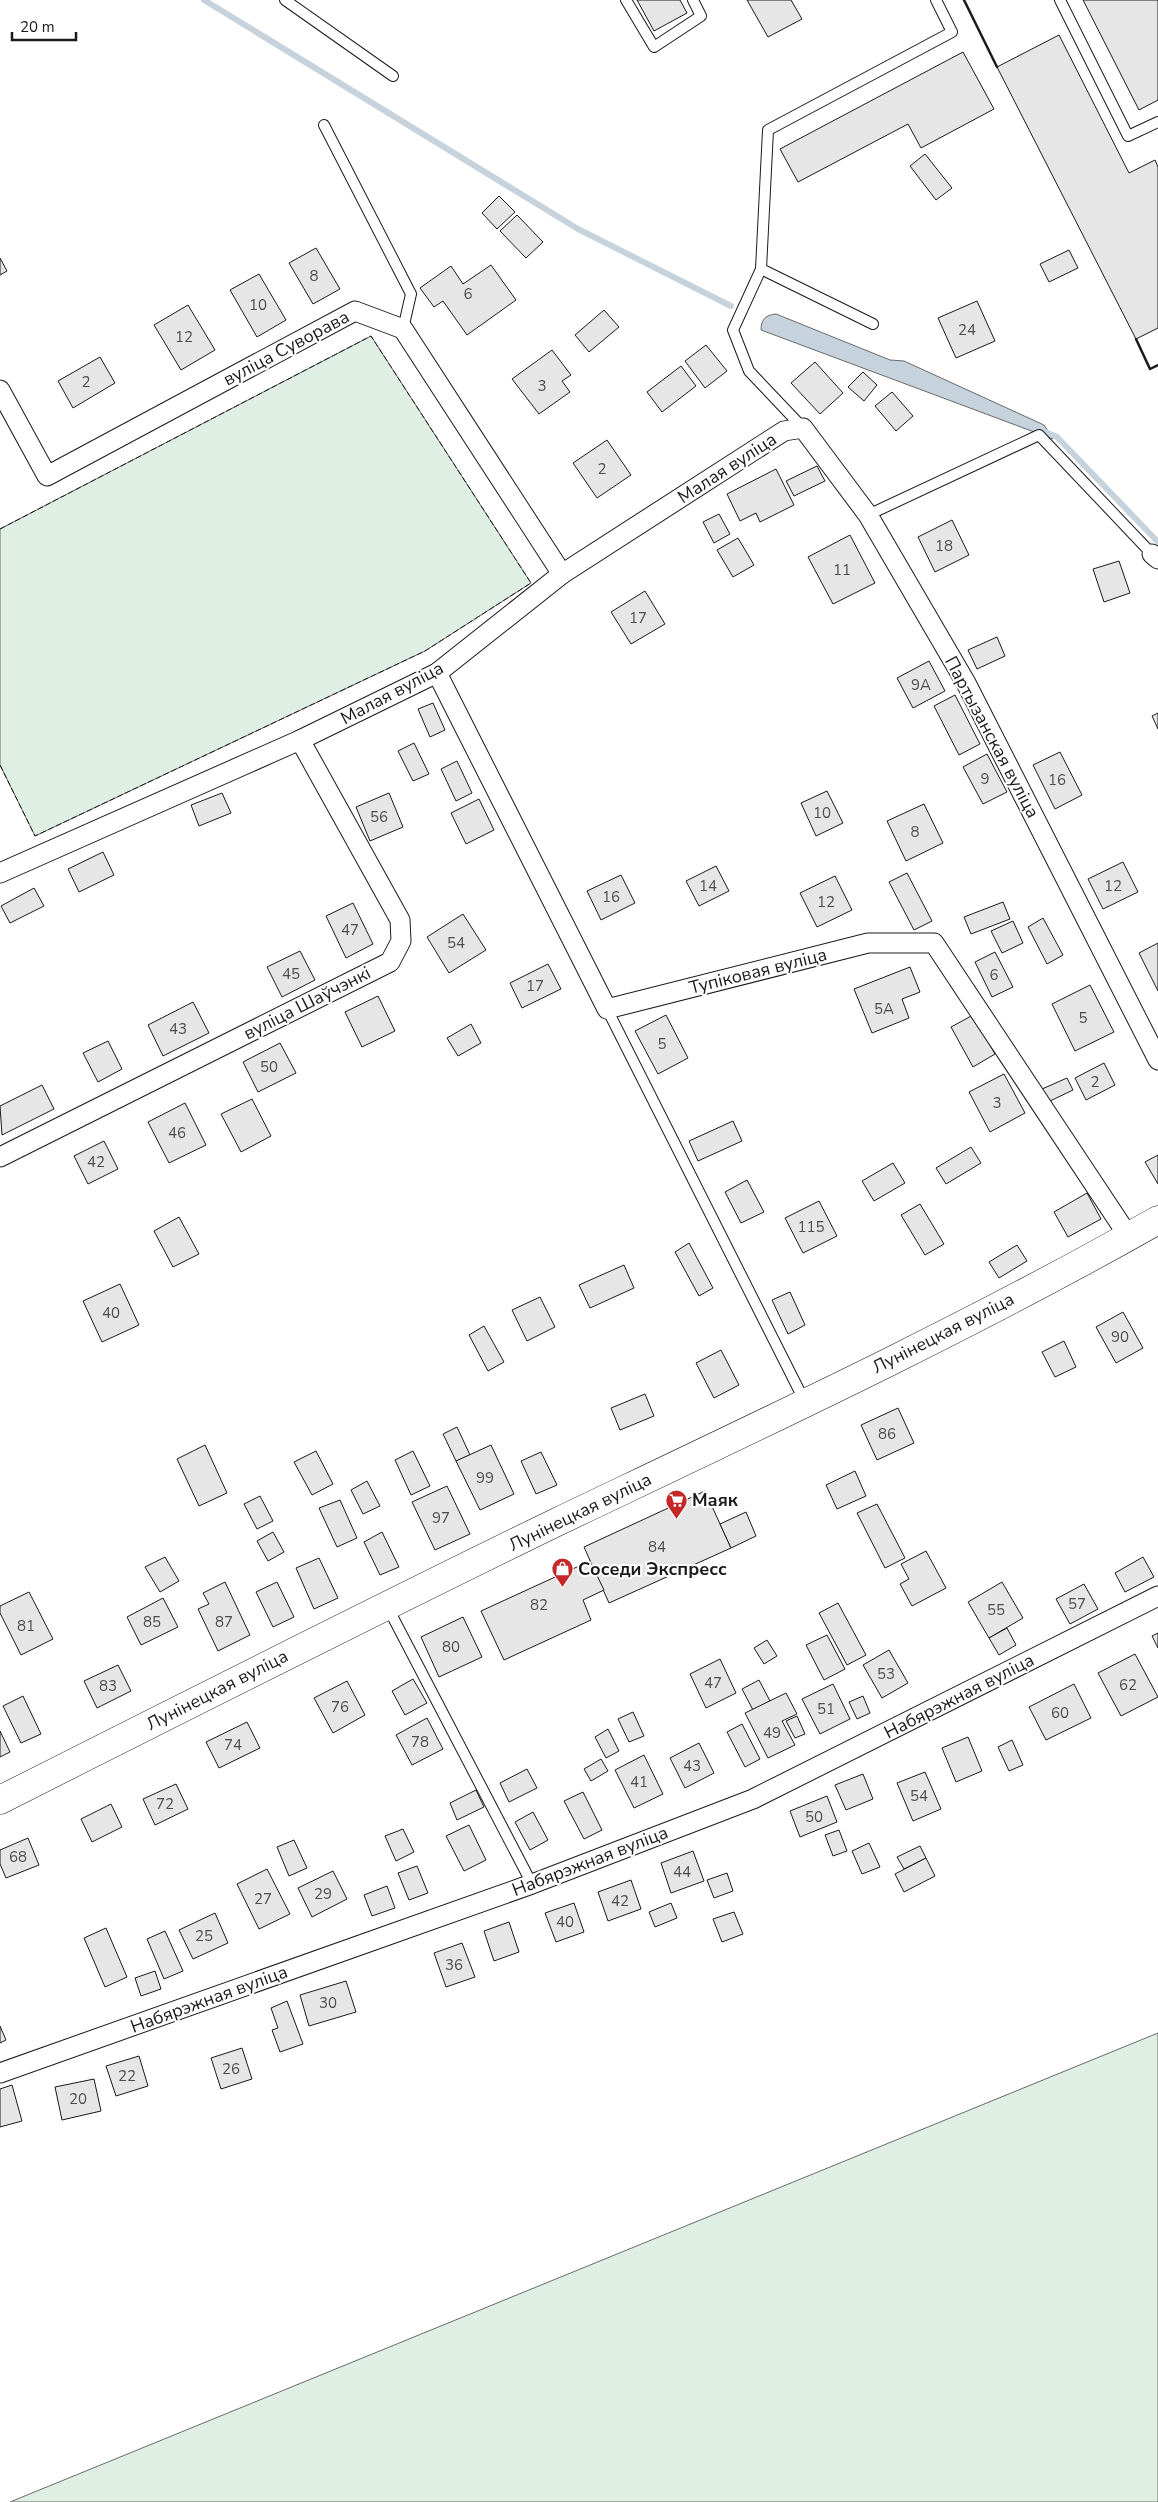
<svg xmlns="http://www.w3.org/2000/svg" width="1158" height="2502" font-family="'Nunito Sans',sans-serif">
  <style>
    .green { fill: #e0efe3; stroke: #6a6a6a }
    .water { fill: #c6d2dc; stroke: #6a6a6a }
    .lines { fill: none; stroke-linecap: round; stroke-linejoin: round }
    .stream { stroke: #c6d2dc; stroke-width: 6 }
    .building { fill: #e6e6e6; stroke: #1a1a1a }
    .service-casing { stroke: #1a1a1a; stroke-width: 12 }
    .minor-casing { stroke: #1a1a1a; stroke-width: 21 }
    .primary-casing { stroke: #1a1a1a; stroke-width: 29 }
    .service { stroke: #fff; stroke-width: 10 }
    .minor { stroke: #fff; stroke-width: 19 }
    .primary { stroke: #fff; stroke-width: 28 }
    .fence { stroke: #1a1a1a; stroke-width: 1; stroke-dasharray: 6 2.5; stroke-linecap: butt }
    .wall { stroke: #1a1a1a; stroke-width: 2.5 }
    .labels { text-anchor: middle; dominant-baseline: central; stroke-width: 4; stroke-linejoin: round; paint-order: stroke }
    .number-label { font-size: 15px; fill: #4d4d4d }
    .street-label { font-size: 18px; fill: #1a1a1a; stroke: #fff }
    .poi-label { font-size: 18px; font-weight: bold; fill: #1a1a1a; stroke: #fff; text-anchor: start }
  </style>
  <rect width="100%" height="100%" fill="#fff"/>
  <g class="green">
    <polygon points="371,336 531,583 425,651 35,836 0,765 0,529"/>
    <polygon points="1158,2033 1158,2502 10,2502"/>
  </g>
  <path class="water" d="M776 314 890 360 904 361 1044 425 1053 439 761 330C761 319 766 315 776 314Z"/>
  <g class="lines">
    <g class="stream">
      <polyline points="204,0 578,229 731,306"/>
      <polyline points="1043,431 1057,437 1158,542"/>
    </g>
  </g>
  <g class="building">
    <polygon points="637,0 680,0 687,13 654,31"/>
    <polygon points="747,0 791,0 802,19 768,37"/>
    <polygon points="1083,0 1158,0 1158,100 1139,110"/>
    <polygon points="1059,35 1129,173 1155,160 1158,167 1158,328 1136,339 997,67"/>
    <polygon points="963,52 994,109 921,148 908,124 798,182 780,149"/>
    <polygon points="925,154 952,188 936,200 910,166"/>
    <polygon points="499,196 515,212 497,229 482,213"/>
    <polygon points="517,215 543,242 526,258 500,231"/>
    <polygon points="316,248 340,289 313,304 289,263"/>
    <polygon points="1069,250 1078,268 1049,282 1040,264"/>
    <polygon points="0,258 7,271 0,275"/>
    <polygon points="491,265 516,300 467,335 443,301 434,307 420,288 451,266 463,284"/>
    <polygon points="259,274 286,320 257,337 230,290"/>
    <polygon points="977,301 995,341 956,358 938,318"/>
    <polygon points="188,305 215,350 181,370 154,325"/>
    <polygon points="604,310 619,327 589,352 575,335"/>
    <polygon points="706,345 727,371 705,388 685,361"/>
    <polygon points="552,350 571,375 562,381 570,392 539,414 512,379"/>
    <polygon points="100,357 115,383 73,408 58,381"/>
    <polygon points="815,362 843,393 820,414 791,383"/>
    <polygon points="681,366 696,386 662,412 647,392"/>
    <polygon points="863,372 877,385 864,401 848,387"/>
    <polygon points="892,392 913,416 896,431 875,406"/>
    <polygon points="607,440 631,475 597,498 573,463"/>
    <polygon points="817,466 825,481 794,496 786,481"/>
    <polygon points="776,469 794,505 760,522 756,513 740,521 727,494"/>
    <polygon points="719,514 730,534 714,543 703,522"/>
    <polygon points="952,520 969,555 935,572 918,537"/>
    <polygon points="850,535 875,583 833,604 808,557"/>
    <polygon points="738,538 754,565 733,577 717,550"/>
    <polygon points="1119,561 1130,593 1104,602 1093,569"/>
    <polygon points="645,591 665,624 631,644 611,612"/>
    <polygon points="997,637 1005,656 977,669 968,650"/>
    <polygon points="929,661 945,691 913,708 897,678"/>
    <polygon points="955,695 980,744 959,755 934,706"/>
    <polygon points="433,703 445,730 430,737 418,709"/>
    <polygon points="1158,713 1158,729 1152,716"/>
    <polygon points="414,743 429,774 413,781 398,751"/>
    <polygon points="1060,752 1082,795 1055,809 1033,765"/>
    <polygon points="987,754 1007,792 983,804 963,767"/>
    <polygon points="457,761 472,793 456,801 441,769"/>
    <polygon points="827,791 843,823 816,836 801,803"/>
    <polygon points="222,793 231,813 199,826 191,805"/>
    <polygon points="389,793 403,827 370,841 356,807"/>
    <polygon points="479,799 494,830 466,844 451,813"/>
    <polygon points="924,804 943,843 906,861 887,821"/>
    <polygon points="103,852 114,875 79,892 68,869"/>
    <polygon points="1123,862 1138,892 1103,909 1088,879"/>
    <polygon points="716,866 729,891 699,906 686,881"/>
    <polygon points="907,873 932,921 914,930 889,882"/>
    <polygon points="621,875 635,903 601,920 587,891"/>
    <polygon points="835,876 852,910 817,927 800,893"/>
    <polygon points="34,888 44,906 10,923 1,906"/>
    <polygon points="1003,902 1010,919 971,934 964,917"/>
    <polygon points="353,903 373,944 346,958 326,916"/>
    <polygon points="463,914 486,950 449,973 427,937"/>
    <polygon points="1043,918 1063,955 1047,964 1028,927"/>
    <polygon points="1013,921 1023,943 1002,953 991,931"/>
    <polygon points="1158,943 1158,991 1139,953"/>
    <polygon points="300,951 315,980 282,997 267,967"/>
    <polygon points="995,952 1013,987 992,997 975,962"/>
    <polygon points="548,964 561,989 522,1008 510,983"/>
    <polygon points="910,967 920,992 902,999 909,1018 872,1033 854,989"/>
    <polygon points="1090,985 1114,1032 1075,1051 1052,1004"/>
    <polygon points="378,996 395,1031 362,1047 345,1012"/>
    <polygon points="193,1002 209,1033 163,1056 148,1025"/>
    <polygon points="666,1015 688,1058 658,1074 635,1031"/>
    <polygon points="973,1015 995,1054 973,1067 951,1027"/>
    <polygon points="471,1024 481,1043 458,1056 447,1038"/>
    <polygon points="108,1041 122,1069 98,1082 83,1053"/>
    <polygon points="280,1043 296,1073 258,1092 243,1062"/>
    <polygon points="1104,1063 1115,1085 1086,1100 1075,1078"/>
    <polygon points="1004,1074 1025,1113 990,1132 969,1092"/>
    <polygon points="1067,1078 1073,1090 1048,1102 1042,1089"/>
    <polygon points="42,1085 54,1109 2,1135 0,1106"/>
    <polygon points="252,1099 271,1136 241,1152 221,1114"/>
    <polygon points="185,1103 206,1145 169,1163 148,1122"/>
    <polygon points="733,1121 742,1141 698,1161 689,1141"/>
    <polygon points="104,1141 118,1169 88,1184 74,1156"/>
    <polygon points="971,1147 981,1163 946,1184 936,1168"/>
    <polygon points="1158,1155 1158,1184 1145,1162"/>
    <polygon points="893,1163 905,1183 874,1201 862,1181"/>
    <polygon points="747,1180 764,1212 741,1223 725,1192"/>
    <polygon points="1087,1193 1101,1219 1068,1237 1054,1212"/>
    <polygon points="819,1201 837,1236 803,1253 785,1218"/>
    <polygon points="920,1204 944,1244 925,1255 901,1215"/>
    <polygon points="179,1217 199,1254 173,1267 154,1231"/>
    <polygon points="689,1243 713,1288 699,1296 675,1252"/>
    <polygon points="1017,1245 1027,1261 999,1278 989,1262"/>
    <polygon points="624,1265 634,1288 590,1308 579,1285"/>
    <polygon points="120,1284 139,1325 102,1342 83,1301"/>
    <polygon points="790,1292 805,1325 788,1334 772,1300"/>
    <polygon points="540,1297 555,1327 527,1341 512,1310"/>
    <polygon points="1123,1312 1143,1348 1116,1363 1096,1327"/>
    <polygon points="484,1326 504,1362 488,1371 469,1335"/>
    <polygon points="1064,1341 1076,1367 1055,1377 1042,1352"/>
    <polygon points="721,1350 739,1385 714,1398 696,1363"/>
    <polygon points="645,1394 654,1416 620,1430 611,1408"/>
    <polygon points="898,1408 914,1443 877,1460 861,1425"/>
    <polygon points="457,1427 470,1455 456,1461 443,1434"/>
    <polygon points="205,1445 227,1493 199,1506 177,1459"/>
    <polygon points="491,1445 514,1494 480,1510 456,1461"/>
    <polygon points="316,1451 333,1484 312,1495 294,1462"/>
    <polygon points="413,1451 430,1486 411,1495 395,1460"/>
    <polygon points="541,1452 557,1485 536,1494 521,1461"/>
    <polygon points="855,1471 866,1496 837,1509 826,1485"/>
    <polygon points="367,1481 380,1506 363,1514 351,1490"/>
    <polygon points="447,1486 470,1534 435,1550 412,1502"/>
    <polygon points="705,1491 731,1548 609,1603 584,1547"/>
    <polygon points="260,1496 273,1521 257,1529 244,1504"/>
    <polygon points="340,1500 357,1538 337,1547 319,1508"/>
    <polygon points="877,1504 905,1558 885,1568 857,1513"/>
    <polygon points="746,1512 756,1536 731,1548 720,1524"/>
    <polygon points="273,1532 284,1552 268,1561 257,1541"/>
    <polygon points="382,1532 399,1567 380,1575 364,1542"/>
    <polygon points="926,1551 946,1588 912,1606 900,1584 909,1579 901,1564"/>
    <polygon points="165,1557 179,1581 160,1592 145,1567"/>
    <polygon points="1143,1557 1154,1577 1125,1592 1115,1573"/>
    <polygon points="319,1558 338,1598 314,1609 296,1568"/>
    <polygon points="590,1561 604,1590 583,1600 591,1620 504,1660 481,1611"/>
    <polygon points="225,1582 250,1635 218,1651 198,1609 209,1604 203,1593"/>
    <polygon points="277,1582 294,1617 273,1627 256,1592"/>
    <polygon points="1002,1582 1023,1618 989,1638 968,1602"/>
    <polygon points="1084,1584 1098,1609 1070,1624 1056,1599"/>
    <polygon points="29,1592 53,1639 21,1655 0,1613 0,1606"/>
    <polygon points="163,1598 178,1627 141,1645 127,1617"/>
    <polygon points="838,1603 866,1655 847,1665 819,1613"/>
    <polygon points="463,1617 482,1657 439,1677 421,1637"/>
    <polygon points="1007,1628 1016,1645 999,1655 989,1638"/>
    <polygon points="1158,1633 1158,1648 1152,1636"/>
    <polygon points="827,1635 845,1669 824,1680 806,1645"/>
    <polygon points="767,1640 777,1656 764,1664 754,1648"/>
    <polygon points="889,1650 908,1683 882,1698 863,1665"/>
    <polygon points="1135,1654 1158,1697 1121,1716 1098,1673"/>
    <polygon points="720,1659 736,1693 706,1708 690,1674"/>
    <polygon points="118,1665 131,1691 97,1708 84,1681"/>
    <polygon points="413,1679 427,1703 405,1715 392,1691"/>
    <polygon points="759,1680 770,1701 753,1710 742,1689"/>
    <polygon points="347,1681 365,1715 333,1733 314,1698"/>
    <polygon points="833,1684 850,1719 820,1734 802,1699"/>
    <polygon points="1074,1684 1091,1718 1046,1740 1029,1707"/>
    <polygon points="786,1693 797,1714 782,1721 795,1745 768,1758 745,1713"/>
    <polygon points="23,1696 41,1734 21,1743 3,1706"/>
    <polygon points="863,1696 870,1713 857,1719 849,1702"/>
    <polygon points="633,1712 644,1736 629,1742 618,1719"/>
    <polygon points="797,1716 805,1734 795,1738 786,1721"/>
    <polygon points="427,1718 443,1749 412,1765 396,1735"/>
    <polygon points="247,1722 260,1748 219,1768 206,1742"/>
    <polygon points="742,1724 760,1759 745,1767 727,1732"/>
    <polygon points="608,1729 619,1751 606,1758 595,1737"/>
    <polygon points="0,1731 10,1752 0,1757"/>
    <polygon points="968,1737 982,1771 956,1782 942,1748"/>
    <polygon points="1012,1740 1023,1765 1009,1771 998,1747"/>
    <polygon points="699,1743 714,1773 685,1788 670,1758"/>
    <polygon points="644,1755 663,1794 634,1808 615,1770"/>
    <polygon points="601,1759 608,1771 591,1781 584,1769"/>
    <polygon points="527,1769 537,1788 509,1802 500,1783"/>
    <polygon points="925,1772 941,1809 913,1821 897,1783"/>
    <polygon points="863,1774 873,1799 846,1810 835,1785"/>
    <polygon points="176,1784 188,1809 155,1825 143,1799"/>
    <polygon points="476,1790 484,1807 457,1820 450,1803"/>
    <polygon points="583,1792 602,1830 584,1839 564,1801"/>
    <polygon points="827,1796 837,1822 800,1837 790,1811"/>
    <polygon points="111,1804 122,1827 92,1842 81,1819"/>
    <polygon points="533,1812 548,1840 530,1850 515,1822"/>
    <polygon points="469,1825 486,1860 464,1871 446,1836"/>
    <polygon points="403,1829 414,1852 396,1861 385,1836"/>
    <polygon points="839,1830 847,1851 833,1856 825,1835"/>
    <polygon points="28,1838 39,1865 6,1878 0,1864 0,1850"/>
    <polygon points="294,1840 307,1868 289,1876 277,1847"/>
    <polygon points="869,1843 880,1867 862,1874 852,1851"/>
    <polygon points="920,1846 926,1858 904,1869 897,1857"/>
    <polygon points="693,1851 704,1881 671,1893 661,1863"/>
    <polygon points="926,1858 935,1876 904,1892 895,1874"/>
    <polygon points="417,1866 428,1893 409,1900 398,1873"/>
    <polygon points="267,1869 290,1914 259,1929 237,1884"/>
    <polygon points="333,1871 347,1899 312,1917 298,1888"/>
    <polygon points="727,1873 733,1891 714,1898 707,1880"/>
    <polygon points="631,1880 641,1909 608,1921 598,1892"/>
    <polygon points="387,1886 395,1908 372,1916 364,1895"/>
    <polygon points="574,1903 584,1932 556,1942 545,1913"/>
    <polygon points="671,1903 677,1918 655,1927 649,1912"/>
    <polygon points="734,1912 743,1934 722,1942 713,1919"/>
    <polygon points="215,1913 228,1943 193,1959 179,1930"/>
    <polygon points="509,1922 519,1952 494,1961 484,1931"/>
    <polygon points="106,1928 127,1977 105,1987 84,1938"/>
    <polygon points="165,1931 183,1971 164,1979 147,1939"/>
    <polygon points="462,1943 475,1977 446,1987 434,1953"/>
    <polygon points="155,1971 161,1989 141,1996 135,1978"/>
    <polygon points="346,1981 356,2012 309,2026 300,1995"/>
    <polygon points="287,2001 303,2044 280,2052 272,2030 278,2028 271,2008"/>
    <polygon points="0,2026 6,2040 0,2043"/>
    <polygon points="242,2048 252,2079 221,2089 211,2058"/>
    <polygon points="139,2056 148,2086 116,2096 106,2066"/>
    <polygon points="94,2079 101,2111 62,2120 55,2087"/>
    <polygon points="12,2085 22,2121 0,2127 0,2089"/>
  </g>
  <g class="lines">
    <defs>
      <g id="service">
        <polyline points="285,0 393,76"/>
        <polyline points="626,0 654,47 701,16 693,0"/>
        <polyline points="1060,0 1128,136 1158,122"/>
        <polyline points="324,125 411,294 403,329"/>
        <polyline points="761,269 873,324"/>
        <polyline points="803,428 749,371 733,330 761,269 768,130 952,32 936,0"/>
        <polyline points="868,515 1039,435 1152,554"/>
        <polyline points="607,1009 805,1402"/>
        <polyline points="387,1606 532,1884"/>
      </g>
      <g id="minor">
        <polyline points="0,390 47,476 355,311 403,329 562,574"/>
        <polyline points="1152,554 1158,559"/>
        <polyline points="437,673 607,1009 868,943 934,943 1129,1237"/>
        <polyline points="0,873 300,740 437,673 562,574 784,431 803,428 868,515 966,683 1158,1060"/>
        <polyline points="0,1157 390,962 401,941 400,920 300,740"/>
        <polyline points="0,2073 532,1884 753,1799 1158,1596"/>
      </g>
      <path id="primary" d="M0 1800C186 1706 372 1612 559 1521 760 1425 964 1330 1158 1220"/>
    </defs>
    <use href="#service" class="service-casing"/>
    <use href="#minor" class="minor-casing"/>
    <use href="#primary" class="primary-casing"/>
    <use href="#service" class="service"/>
    <use href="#minor" class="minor"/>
    <use href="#primary" class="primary"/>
    <polyline class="fence" points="0,529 371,336 531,583 425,651 35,836 0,765"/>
    <g class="wall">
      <polyline points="964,0 997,67"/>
      <polyline points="1136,339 1150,369 1158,365"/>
    </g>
  </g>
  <defs>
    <symbol id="supermarket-pin" viewBox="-11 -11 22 30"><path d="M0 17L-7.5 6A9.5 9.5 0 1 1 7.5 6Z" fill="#c62828" stroke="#fff"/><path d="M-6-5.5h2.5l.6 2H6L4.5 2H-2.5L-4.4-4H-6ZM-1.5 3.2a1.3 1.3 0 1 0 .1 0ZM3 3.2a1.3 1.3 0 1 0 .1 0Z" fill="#fff"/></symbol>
    <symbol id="shop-pin" viewBox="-11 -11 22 30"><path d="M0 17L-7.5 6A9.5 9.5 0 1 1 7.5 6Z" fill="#c62828" stroke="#fff"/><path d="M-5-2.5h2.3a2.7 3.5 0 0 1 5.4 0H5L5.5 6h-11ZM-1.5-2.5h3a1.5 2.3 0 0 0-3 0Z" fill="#fff"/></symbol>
  </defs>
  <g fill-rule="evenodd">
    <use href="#supermarket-pin" x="664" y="1488" width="25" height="34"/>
    <use href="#shop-pin" x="550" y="1556" width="25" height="34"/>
  </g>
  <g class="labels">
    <g class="number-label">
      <text x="314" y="276">8</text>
      <text x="468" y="294">6</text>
      <text x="258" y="305">10</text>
      <text x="967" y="330">24</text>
      <text x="184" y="337">12</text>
      <text x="86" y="382">2</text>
      <text x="542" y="386">3</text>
      <text x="602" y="469">2</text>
      <text x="944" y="546">18</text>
      <text x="842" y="570">11</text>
      <text x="638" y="618">17</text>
      <text x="921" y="685">9А</text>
      <text x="985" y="779">9</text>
      <text x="1057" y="780">16</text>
      <text x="822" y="813">10</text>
      <text x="379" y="817">56</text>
      <text x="915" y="832">8</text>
      <text x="708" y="886">14</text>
      <text x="1113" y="886">12</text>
      <text x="611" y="897">16</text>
      <text x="826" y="902">12</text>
      <text x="350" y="930">47</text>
      <text x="456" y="943">54</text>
      <text x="291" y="974">45</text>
      <text x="994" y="975">6</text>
      <text x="535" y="986">17</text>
      <text x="884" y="1009">5А</text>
      <text x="1083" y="1018">5</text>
      <text x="178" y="1029">43</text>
      <text x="662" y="1044">5</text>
      <text x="269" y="1067">50</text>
      <text x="1095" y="1082">2</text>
      <text x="997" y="1103">3</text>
      <text x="177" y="1133">46</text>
      <text x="96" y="1162">42</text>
      <text x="811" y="1227">115</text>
      <text x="111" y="1313">40</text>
      <text x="1120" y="1337">90</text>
      <text x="887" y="1434">86</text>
      <text x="485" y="1478">99</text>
      <text x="441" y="1518">97</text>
      <text x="657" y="1547">84</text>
      <text x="1077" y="1604">57</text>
      <text x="539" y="1605">82</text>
      <text x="996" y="1610">55</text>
      <text x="152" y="1622">85</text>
      <text x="224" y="1622">87</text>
      <text x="26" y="1626">81</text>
      <text x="451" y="1647">80</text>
      <text x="886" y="1674">53</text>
      <text x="713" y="1683">47</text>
      <text x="1128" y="1685">62</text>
      <text x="108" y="1686">83</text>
      <text x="340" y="1707">76</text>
      <text x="826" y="1709">51</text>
      <text x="1060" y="1713">60</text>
      <text x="772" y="1733">49</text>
      <text x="420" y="1742">78</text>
      <text x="233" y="1745">74</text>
      <text x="692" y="1766">43</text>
      <text x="639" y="1782">41</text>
      <text x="919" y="1796">54</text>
      <text x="165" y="1804">72</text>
      <text x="814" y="1817">50</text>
      <text x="18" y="1857">68</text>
      <text x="682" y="1872">44</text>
      <text x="323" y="1894">29</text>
      <text x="263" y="1899">27</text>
      <text x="620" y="1901">42</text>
      <text x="565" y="1922">40</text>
      <text x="204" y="1936">25</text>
      <text x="454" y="1965">36</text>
      <text x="328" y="2003">30</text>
      <text x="231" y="2069">26</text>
      <text x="127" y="2076">22</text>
      <text x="78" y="2099">20</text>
    </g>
    <g class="street-label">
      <text transform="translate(286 348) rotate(-28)">вуліца Суворава</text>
      <text transform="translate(727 468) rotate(-33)">Малая вуліца</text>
      <text transform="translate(392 693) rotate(-28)">Малая вуліца</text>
      <text transform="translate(992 737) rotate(62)">Партызанская вуліца</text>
      <text transform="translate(758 971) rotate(-14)">Тупіковая вуліца</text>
      <text transform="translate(307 1003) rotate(-27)">вуліца Шаўчэнкі</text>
      <text transform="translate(943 1333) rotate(-27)">Лунінецкая вуліца</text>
      <text transform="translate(580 1512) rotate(-26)">Лунінецкая вуліца</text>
      <text transform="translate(217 1690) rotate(-27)">Лунінецкая вуліца</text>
      <text transform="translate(959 1696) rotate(-27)">Набярэжная вуліца</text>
      <text transform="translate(590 1861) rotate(-21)">Набярэжная вуліца</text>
      <text transform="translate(209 1999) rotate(-20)">Набярэжная вуліца</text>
    </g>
    <g class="poi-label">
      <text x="692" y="1500">Маяк</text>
      <text x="578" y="1569">Соседи Экспресс</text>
    </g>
  </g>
  <path d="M12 32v8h64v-8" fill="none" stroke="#1a1a1a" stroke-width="2.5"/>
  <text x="20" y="32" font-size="15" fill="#1a1a1a" stroke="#ffffff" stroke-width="4" paint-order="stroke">20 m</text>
</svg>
